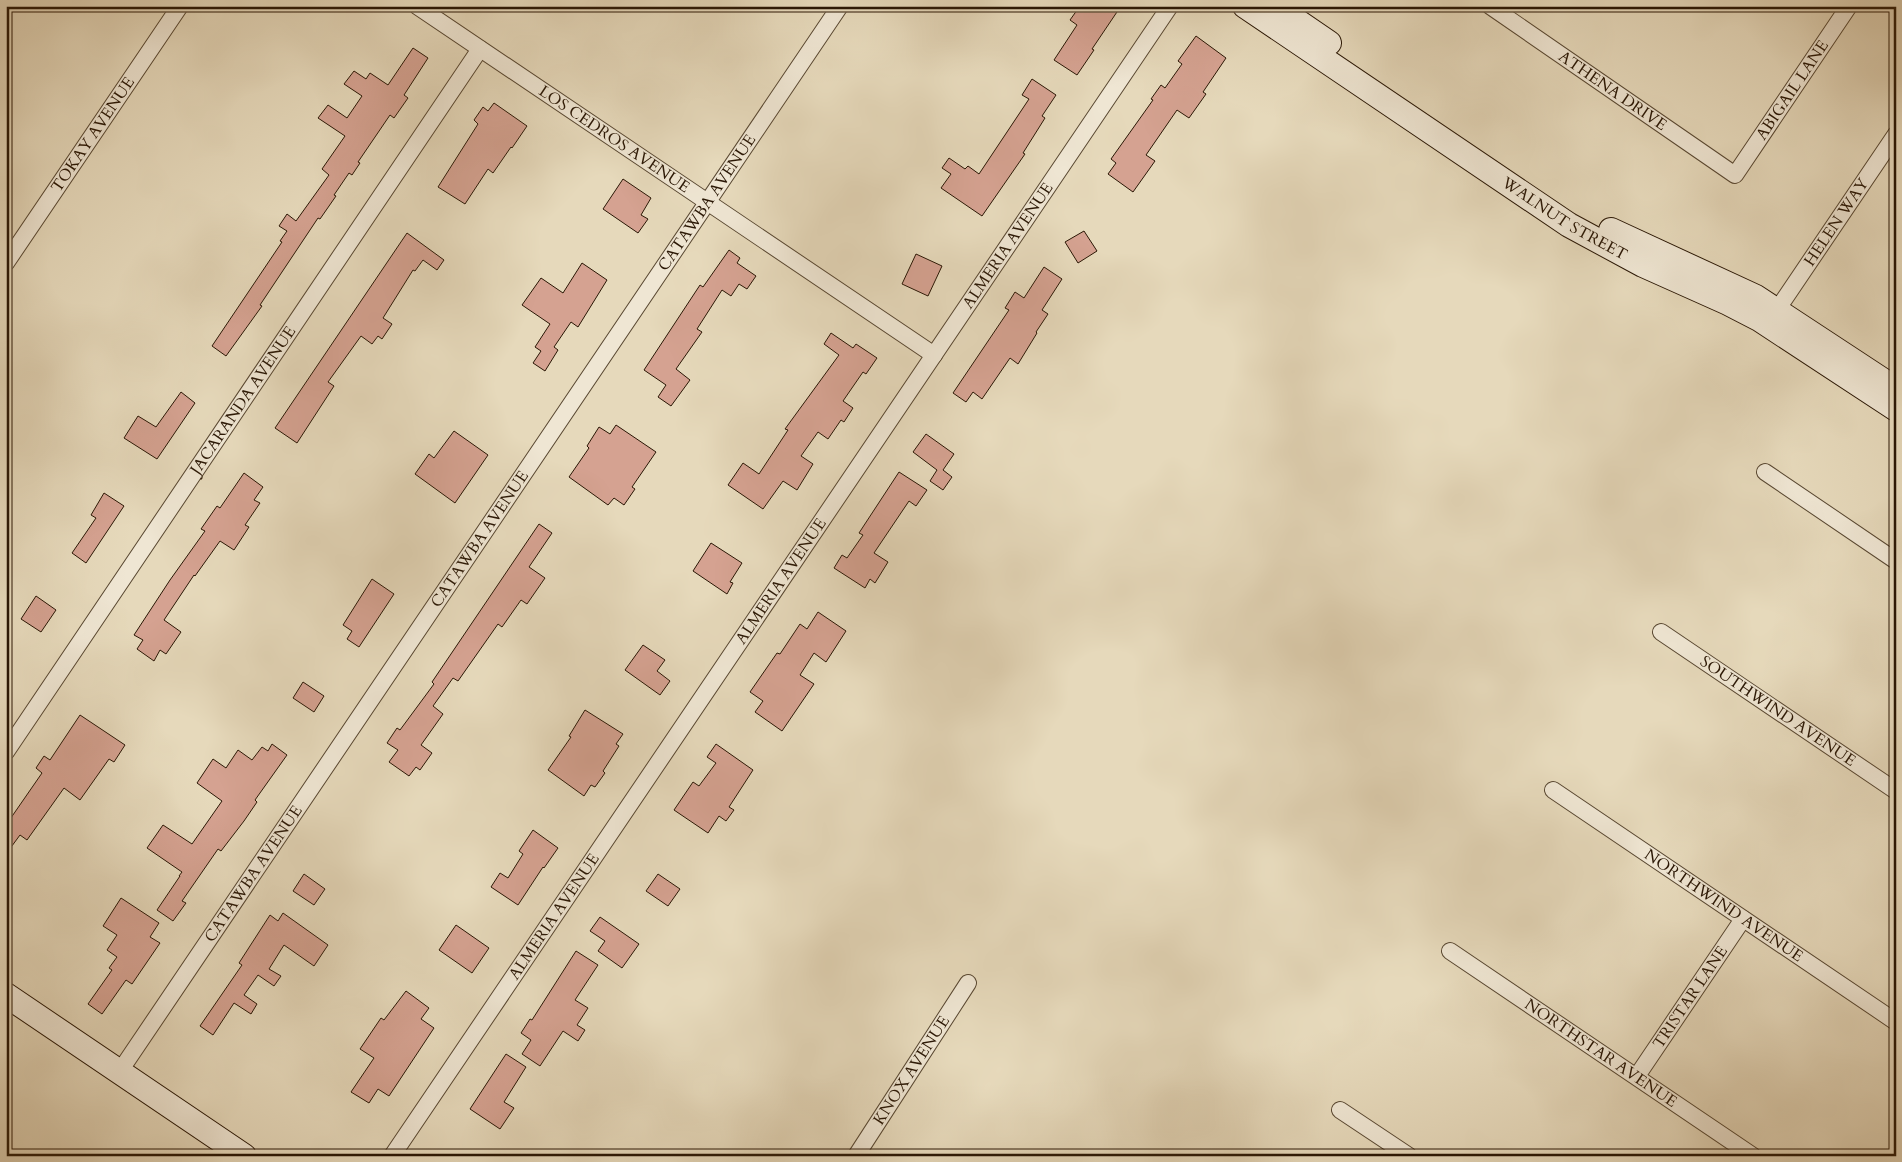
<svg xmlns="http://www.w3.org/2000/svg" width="1902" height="1162" font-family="Cardo,serif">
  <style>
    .building { fill: #d5a291; stroke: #2a1705 }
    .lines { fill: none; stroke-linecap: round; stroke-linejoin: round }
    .street-casing { stroke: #594832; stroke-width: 18 }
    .secondary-casing { stroke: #2a1705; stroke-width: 26 }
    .street { stroke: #efe6d3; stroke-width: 16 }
    .secondary { stroke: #efe6d3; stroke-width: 24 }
    .labels { text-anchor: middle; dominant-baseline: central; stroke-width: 4; stroke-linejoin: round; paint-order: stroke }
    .street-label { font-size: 16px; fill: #2a1705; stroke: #efe6d3 }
  </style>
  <rect width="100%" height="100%" fill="#e6d9bb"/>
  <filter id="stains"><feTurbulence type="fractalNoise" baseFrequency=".004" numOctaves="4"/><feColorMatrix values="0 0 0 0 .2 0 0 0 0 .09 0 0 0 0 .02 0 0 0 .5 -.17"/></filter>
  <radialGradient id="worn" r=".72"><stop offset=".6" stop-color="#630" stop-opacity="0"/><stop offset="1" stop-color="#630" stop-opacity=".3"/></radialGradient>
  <g class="building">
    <polygon points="1080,6 1121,6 1092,49 1094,50 1077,75 1054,60 1077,25 1070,20"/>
    <polygon points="1196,36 1226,58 1203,92 1206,94 1189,118 1177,110 1146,155 1155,161 1133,192 1108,174 1116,163 1111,159 1153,100 1151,99 1161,85 1165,88 1182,64 1178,61"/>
    <polygon points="413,48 428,58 404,95 408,98 394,118 390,115 358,162 360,163 352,175 349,173 334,195 336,196 320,219 318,218 260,305 262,306 226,356 212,346 282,242 280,241 287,231 279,226 287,214 296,221 329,175 322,169 345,136 318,118 328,105 347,118 362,96 344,84 354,71 366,79 370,73 388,85"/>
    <polygon points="1032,79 1056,95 1042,116 1045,118 1023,153 1025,154 982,216 941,188 951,174 942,168 949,158 965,169 968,166 979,174 1029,99 1022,95"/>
    <polygon points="494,103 527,126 512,148 511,147 493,173 488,169 465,204 438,187 478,124 474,120 483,107 488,111"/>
    <polygon points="623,179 651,198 641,215 648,219 638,233 603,209"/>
    <polygon points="1084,231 1097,251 1078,263 1065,242"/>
    <polygon points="407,233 444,260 437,270 423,260 415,271 413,270 383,318 392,324 382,339 378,336 372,344 361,336 328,382 334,386 297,443 275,428"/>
    <polygon points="729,250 740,258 737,263 756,276 747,289 739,284 731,296 722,290 697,329 702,332 676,369 690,380 671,406 658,397 666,385 644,370 700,285 703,287"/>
    <polygon points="916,254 942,266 928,296 902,284"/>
    <polygon points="582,263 607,280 578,327 571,322 554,347 558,350 545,371 533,363 541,351 535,347 550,324 522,305 541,278 563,293"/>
    <polygon points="1044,267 1062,279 1042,310 1048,314 1036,332 1037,333 1018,364 1010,358 982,399 973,392 966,402 953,393 1009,310 1005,308 1015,292 1024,298"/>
    <polygon points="831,333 853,348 856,344 877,358 866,374 863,372 843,401 853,408 844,422 841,420 828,439 818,432 801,456 813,464 797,490 783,481 763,509 728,485 743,463 759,474 788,430 785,429 839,355 824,344"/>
    <polygon points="181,392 195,403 157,459 124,438 138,416 156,427"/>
    <polygon points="616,425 656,452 632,487 635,489 624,505 614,498 608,505 569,477 589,448 587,446 599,427 610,434"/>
    <polygon points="454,431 488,455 455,503 415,474 429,454 434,458"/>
    <polygon points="926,434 954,454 943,470 952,477 943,490 930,481 937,470 913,452"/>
    <polygon points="899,472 927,490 916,506 909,501 874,553 888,562 875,583 870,579 865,588 834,568 842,555 847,558 863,535 859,533"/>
    <polygon points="244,473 263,487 254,500 260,503 245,525 249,527 234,550 220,541 195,576 194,575 164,620 181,632 166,654 160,650 154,661 137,649 143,640 134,635 170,580 205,531 201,529 217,506 220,508"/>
    <polygon points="104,493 124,506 86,563 72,553 96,518 91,515"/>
    <polygon points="539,524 552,533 529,567 545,578 527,604 521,600 502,627 498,624 458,681 453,678 433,706 443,714 421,745 432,753 420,770 416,767 409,776 389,762 398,750 387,743 397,728 400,730 434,684 432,682"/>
    <polygon points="711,543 742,563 730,582 733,583 727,594 693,571"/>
    <polygon points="372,579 394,594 359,647 347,639 352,631 343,625"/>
    <polygon points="36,596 56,610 41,632 21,619"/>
    <polygon points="818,612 846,631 826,662 814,653 800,675 814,684 782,731 755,712 763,701 750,692 777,653 780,654 800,624 807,629"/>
    <polygon points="643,645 665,660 657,671 670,681 660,695 625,670"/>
    <polygon points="303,682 324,696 314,712 293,698"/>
    <polygon points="585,710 623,734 616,744 619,746 603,771 605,773 595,787 591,785 584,796 548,770 571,737 569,736"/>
    <polygon points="80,715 125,745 114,762 109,759 80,800 64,788 27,840 20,835 6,854 6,825 42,773 36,768 44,756 50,760"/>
    <polygon points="272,744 287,755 255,800 257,802 244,821 221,851 218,849 182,901 186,903 173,921 157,910 180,876 179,876 182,872 147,848 163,825 192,844 222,801 197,783 213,759 226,768 238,750 252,760 262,747 268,751"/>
    <polygon points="716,744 753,770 729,807 734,810 726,821 719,816 708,833 674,810 693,782 699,786 716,763 707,757"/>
    <polygon points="533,830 558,848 544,868 543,867 518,905 491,887 500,873 508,878 523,854 519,851"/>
    <polygon points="304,874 325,889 314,905 293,891"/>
    <polygon points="658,874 680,889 668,906 646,891"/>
    <polygon points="121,898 159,923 150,937 160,943 132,984 126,980 102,1014 88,1004 112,970 109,968 117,957 107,950 117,935 103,926"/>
    <polygon points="283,913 328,945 314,966 284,945 269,969 281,976 274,986 258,975 244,995 257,1004 251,1014 234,1003 213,1035 200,1026 242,965 239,963 270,915 278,921"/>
    <polygon points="600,917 639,944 622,968 598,951 605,941 590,931"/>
    <polygon points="456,925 489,948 472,973 439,950"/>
    <polygon points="576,951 598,965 575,1000 588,1008 577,1025 585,1030 578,1041 563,1031 540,1066 522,1054 531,1040 521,1033 530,1019 532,1020"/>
    <polygon points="406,991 429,1008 421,1019 434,1028 389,1096 378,1089 369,1103 351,1092 374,1058 360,1049 381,1018 384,1020"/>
    <polygon points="506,1054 526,1067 504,1102 514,1108 500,1129 470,1109"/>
  </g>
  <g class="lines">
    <defs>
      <g id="street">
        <path id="s1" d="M417 6 934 355"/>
        <path id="s2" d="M1490 6 1735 175 1849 6"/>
        <path id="s3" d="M6 263 180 6"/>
        <path id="s4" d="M1777 310 1896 134"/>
        <polyline points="1765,472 1896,561"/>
        <path id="s5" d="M1661 632 1896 791"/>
        <path id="s6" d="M6 752 480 49"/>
        <path id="s7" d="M1553 790 1896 1022"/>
        <path id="s8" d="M1450 951 1753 1156"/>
        <path id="s9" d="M120 1071 840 6"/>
        <path id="s10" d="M1637 1076 1743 919"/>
        <polyline points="1340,1110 1409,1156"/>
        <path id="s11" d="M392 1156 1170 6"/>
        <path id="s12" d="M856 1156 968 983"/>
      </g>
      <g id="secondary">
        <path id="s13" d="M1245 6 1569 225 1643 265 1728 303 1759 319 1896 409"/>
        <polyline points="1275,6 1329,43"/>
        <polyline points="1611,230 1756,297 1896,389"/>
        <polyline points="6,995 244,1156"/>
      </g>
    </defs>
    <use href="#street" class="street-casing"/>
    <use href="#secondary" class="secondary-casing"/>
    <use href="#street" class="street"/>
    <use href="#secondary" class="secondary"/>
  </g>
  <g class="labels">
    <g class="street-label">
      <text stroke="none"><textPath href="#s2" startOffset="149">ATHENA DRIVE</textPath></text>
      <text stroke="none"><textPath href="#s2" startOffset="400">ABIGAIL LANE</textPath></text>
      <text stroke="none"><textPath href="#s3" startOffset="155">TOKAY AVENUE</textPath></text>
      <text stroke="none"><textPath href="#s1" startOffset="238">LOS CEDROS AVENUE</textPath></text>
      <text stroke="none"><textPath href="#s9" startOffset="1048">CATAWBA AVENUE</textPath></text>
      <text stroke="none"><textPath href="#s13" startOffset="384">WALNUT STREET</textPath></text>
      <text stroke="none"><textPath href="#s4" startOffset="106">HELEN WAY</textPath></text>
      <text stroke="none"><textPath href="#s11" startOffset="1099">ALMERIA AVENUE</textPath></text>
      <text stroke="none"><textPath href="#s6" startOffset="424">JACARANDA AVENUE</textPath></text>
      <text stroke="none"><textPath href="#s9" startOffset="642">CATAWBA AVENUE</textPath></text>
      <text stroke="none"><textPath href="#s11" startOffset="694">ALMERIA AVENUE</textPath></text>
      <text stroke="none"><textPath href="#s5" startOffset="141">SOUTHWIND AVENUE</textPath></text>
      <text stroke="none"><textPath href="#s9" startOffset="238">CATAWBA AVENUE</textPath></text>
      <text stroke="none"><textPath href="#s7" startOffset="206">NORTHWIND AVENUE</textPath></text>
      <text stroke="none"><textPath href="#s11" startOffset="289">ALMERIA AVENUE</textPath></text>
      <text stroke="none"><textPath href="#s10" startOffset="95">TRISTAR LANE</textPath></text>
      <text stroke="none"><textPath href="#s8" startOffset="182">NORTHSTAR AVENUE</textPath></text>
      <text stroke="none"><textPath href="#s12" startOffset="102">KNOX AVENUE</textPath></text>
    </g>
  </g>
  <rect width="1902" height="1162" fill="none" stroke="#e6d9bb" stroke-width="25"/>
  <rect x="8" y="8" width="1887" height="1147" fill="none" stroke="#2a1705" stroke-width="2.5"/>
  <rect x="12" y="12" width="1877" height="1137" fill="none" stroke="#2a1705"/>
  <rect width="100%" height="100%" filter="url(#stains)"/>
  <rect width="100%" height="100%" fill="url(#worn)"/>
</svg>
